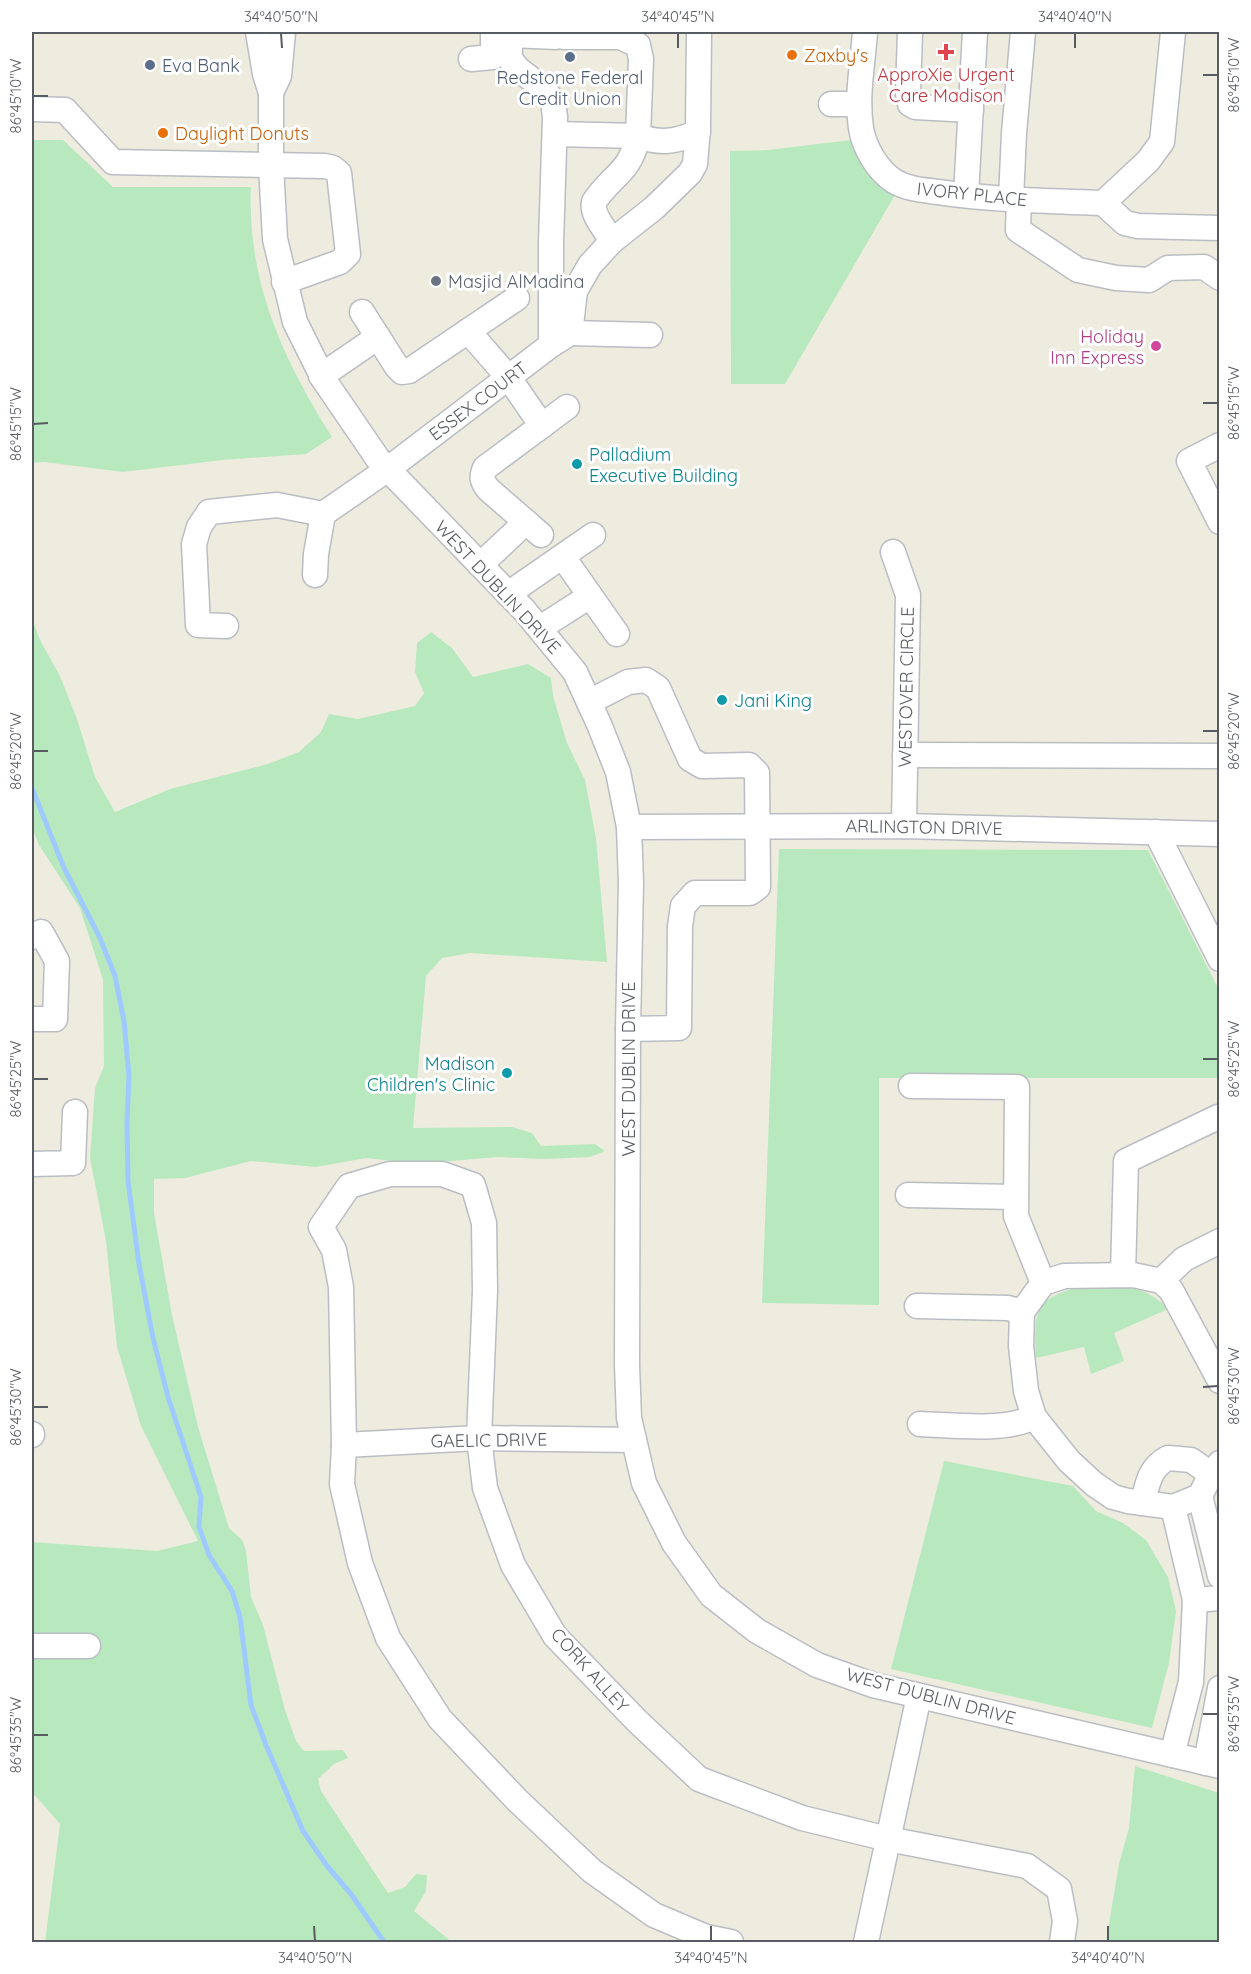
<svg xmlns="http://www.w3.org/2000/svg" width="1251" height="1974" font-family="Quicksand,sans-serif">
  <style>
    .green { fill: #b8e9be }
    .lines { fill: none; stroke-linecap: round; stroke-linejoin: round }
    .stream { stroke: #9ecaff; stroke-width: 5 }
    .minor-casing { stroke: #babdc3; stroke-width: 27 }
    .minor { stroke: #fff; stroke-width: 24 }
    .ticks { fill: none; stroke: #585c62; stroke-width: 2 }
    .health-dot { fill: #e0444e; stroke: #fff; stroke-width: 2 }
    .food-dot { fill: #e8710a; stroke: #fff; stroke-width: 2 }
    .service-dot { fill: #5c6f8a; stroke: #fff; stroke-width: 2 }
    .worship-dot { fill: #6b7280; stroke: #fff; stroke-width: 2 }
    .hotel-dot { fill: #d1479c; stroke: #fff; stroke-width: 2 }
    .culture-dot { fill: #0f9aa8; stroke: #fff; stroke-width: 2 }
    .labels { text-anchor: middle; dominant-baseline: central; stroke-width: 6; stroke-linejoin: round; paint-order: stroke }
    .food-label { font-size: 18px; fill: #c56008; stroke: #fff; text-anchor: start }
    .service-label { font-size: 18px; fill: #4e5e75; stroke: #fff; text-anchor: start }
    .health-label { font-size: 18px; fill: #be3a42; stroke: #fff }
    .street-label { font-size: 18px; fill: #585c62; stroke: #fff }
    .worship-label { font-size: 18px; fill: #5b616d; stroke: #fff; text-anchor: start }
    .hotel-label { font-size: 18px; fill: #b23c85; stroke: #fff; text-anchor: end }
    .culture-label { font-size: 18px; fill: #0d838f; stroke: #fff; text-anchor: start }
    .neatline { fill: none; stroke: #585c62; stroke-width: 2 }
    .ticks-label { font-size: 15px; text-anchor: middle; fill: #585c62 }
  </style>
  <rect width="100%" height="100%" fill="#eeecdf"/>
  <g class="green">
    <path d="M32 140H63L113 187H251C247 282 283 359 332 437L306 454 222 460 123 472 44 462 32 463Z"/>
    <path d="M851 140C861 163 875 180 895 195L785 384H731L730 151 769 150Z"/>
    <polygon points="32,619 41,642 60,676 77,719 95,777 115,812 170,789 268,764 299,752 321,732 329,714 358,719 415,706 424,693 415,672 417,643 431,632 452,648 473,677 528,664 551,678 553,696 567,743 585,780 596,838 607,962 470,953 442,958 426,976 413,1128 512,1127 532,1133 541,1146 595,1144 605,1151 590,1157 546,1159 497,1157 417,1164 366,1158 316,1167 251,1161 185,1178 154,1179 154,1213 172,1315 198,1427 229,1528 242,1540 246,1550 251,1597 263,1625 285,1710 296,1741 304,1751 343,1750 348,1758 334,1764 318,1779 321,1791 388,1893 405,1887 416,1874 427,1875 426,1891 414,1911 452,1942 45,1942 60,1824 32,1792 32,1542 157,1551 198,1541 141,1426 117,1347 106,1241 90,1158 95,1088 104,1066 103,980 80,908 39,845 32,828"/>
    <polygon points="779,849 1148,850 1219,990 1219,1078 879,1078 879,1305 762,1303"/>
    <path d="M1078 1287C1113 1287 1143 1281 1168 1309L1114 1333 1124 1361 1091 1374 1084 1347 1036 1358C1034 1315 1033 1299 1078 1287Z"/>
    <polygon points="944,1461 1073,1486 1096,1511 1123,1523 1146,1540 1168,1577 1176,1611 1169,1663 1152,1728 891,1669"/>
    <polygon points="1135,1766 1219,1793 1219,1942 1106,1942 1119,1864 1129,1828"/>
  </g>
  <g class="lines">
    <polyline class="stream" points="32,788 64,868 100,938 115,976 124,1021 129,1076 127,1122 128,1181 139,1264 153,1338 168,1397 201,1497 199,1527 209,1555 232,1591 240,1617 251,1705 266,1745 303,1831 327,1866 351,1894 384,1942"/>
    <defs>
      <g id="minor">
        <polyline points="258,32 265,74 271,93 271,166 275,239 295,322 324,380 378,459 524,610 575,672 599,724 618,772 629,827 631,883 628,1029 627,1365 629,1418 644,1483 674,1543 711,1595 757,1631 817,1665 873,1685 1220,1766"/>
        <polyline points="510,32 510,59 518,69 543,88 553,101 555,117 551,243 551,345"/>
        <path d="M865 32C863 62 856 97 861 128 864 147 877 170 894 181 907 189 923 190 938 192 993 200 1048 201 1103 203"/>
        <polyline points="910,32 908,94 910,104 915,107 971,110"/>
        <polyline points="510,35 556,37"/>
        <polyline points="471,59 493,57 493,32"/>
        <polyline points="271,93 279,76 283,32"/>
        <polyline points="831,104 859,104"/>
        <polyline points="32,109 65,110 113,162 325,166 333,168 339,173 348,254 340,262 284,282"/>
        <polyline points="555,134 638,136 641,59 638,45 620,37 564,37"/>
        <polyline points="966,195 975,32"/>
        <polyline points="1011,199 1014,133 1023,32"/>
        <polyline points="1019,200 1018,230 1078,270 1116,278 1149,280 1168,268 1204,267 1220,278"/>
        <polyline points="1103,203 1148,161 1162,142 1173,32"/>
        <polyline points="1103,203 1125,223 1138,226 1220,228"/>
        <path d="M612 241C606 230 591 215 594 202 612 174 630 174 638 136 660 144 676 142 698 132"/>
        <polyline points="362,312 397,367 402,372 409,371 517,298"/>
        <polyline points="468,331 509,378 542,426"/>
        <polyline points="570,333 575,291 590,265 612,241 654,208 690,173 695,164 698,127 699,32"/>
        <polyline points="570,333 650,335"/>
        <polyline points="321,376 378,337"/>
        <polyline points="1220,445 1189,461 1220,522"/>
        <path d="M541 535 488 489C482 481 481 477 485 468L567 407"/>
        <polyline points="893,552 908,595 904,826"/>
        <polyline points="563,557 617,634"/>
        <polyline points="480,565 526,522"/>
        <polyline points="315,575 316,554 323,514 388,469 551,345 570,333"/>
        <polyline points="508,594 593,535"/>
        <polyline points="226,626 198,625 194,544 199,527 209,512 277,505 323,514"/>
        <polyline points="540,628 590,596"/>
        <polyline points="589,702 628,682 646,680 658,688 690,759 702,766 749,765 757,773 758,887 750,893 695,893 683,906 680,926 679,1028 628,1029"/>
        <polyline points="905,755 1220,756"/>
        <polyline points="629,827 904,826 1220,834"/>
        <polyline points="1156,832 1220,959"/>
        <polyline points="32,937 41,932 57,961 55,1019 32,1019"/>
        <polyline points="911,1086 1017,1087 1016,1216 1043,1283"/>
        <polyline points="32,1164 73,1163 75,1112"/>
        <polyline points="908,1195 1016,1197"/>
        <polyline points="1123,1275 1126,1161 1218,1117"/>
        <polyline points="1161,1281 1184,1259 1220,1241"/>
        <polyline points="917,1306 1008,1308 1022,1312 1043,1283 1064,1276 1133,1275 1161,1281 1171,1290 1220,1381"/>
        <polyline points="1022,1312 1021,1346 1026,1391 1034,1417 1069,1461 1094,1484 1113,1497 1128,1501 1173,1507 1200,1496 1211,1474 1220,1463"/>
        <path d="M920 1424C953 1425 1004 1432 1034 1417"/>
        <polyline points="32,1434 32,1435"/>
        <polyline points="344,1445 479,1438 634,1440"/>
        <polyline points="1200,1496 1220,1576"/>
        <path d="M1143 1503C1147 1484 1150 1467 1168 1458L1191 1460 1211 1474"/>
        <polyline points="1195,1600 1220,1598"/>
        <polyline points="32,1646 88,1646"/>
        <polyline points="1172,1755 1191,1682 1195,1600 1173,1507"/>
        <polyline points="1206,1763 1220,1688"/>
        <polyline points="731,1942 706,1937 654,1915 592,1871 517,1800 440,1719 388,1638 360,1563 342,1484 344,1445 341,1287 334,1250 321,1227 349,1186 390,1174 442,1174 473,1185 484,1223 485,1291 479,1438 485,1488 513,1565 555,1636 637,1721 699,1779 802,1818 888,1839 1027,1866 1059,1889 1065,1921 1062,1942"/>
        <polyline points="866,1942 919,1696"/>
      </g>
    </defs>
    <use href="#minor" class="minor-casing"/>
    <use href="#minor" class="minor"/>
  </g>
  <path class="ticks" d="M281 33 282 48M678 33V48M1075 33V48M1203 75H1218M33 96H48M1203 403H1218M33 424 48 423M1203 731H1218M33 751H48M1203 1059H1218M33 1079H48M1203 1387 1218 1386M33 1407H48M1203 1714H1218M33 1735H48M314 1926 315 1941M711 1926V1941M1108 1926V1941"/>
  <path class="health-dot" d="M943 43h6v6h6v6h-6v6h-6v-6h-6v-6h6z"/>
  <g class="food-dot">
    <circle cx="792" cy="55" r="6"/>
    <circle cx="163" cy="133" r="6"/>
  </g>
  <g class="service-dot">
    <circle cx="570" cy="57" r="6"/>
    <circle cx="150" cy="65" r="6"/>
  </g>
  <circle class="worship-dot" cx="436" cy="281" r="6"/>
  <circle class="hotel-dot" cx="1156" cy="346" r="6"/>
  <g class="culture-dot">
    <circle cx="577" cy="464" r="6"/>
    <circle cx="722" cy="700" r="6"/>
    <circle cx="507" cy="1073" r="6"/>
  </g>
  <g class="labels">
    <g class="food-label">
      <text x="804" y="55">Zaxby's</text>
      <text x="175" y="133">Daylight Donuts</text>
    </g>
    <g class="service-label">
      <text x="162" y="65">Eva Bank</text>
      <text x="570" y="77" text-anchor="middle">Redstone Federal<tspan x="570" dy="21">Credit Union</tspan></text>
    </g>
    <g class="health-label">
      <text x="946" y="74">ApproXie Urgent<tspan x="946" dy="21">Care Madison</tspan></text>
    </g>
    <g class="street-label">
      <text transform="translate(972 194) rotate(6)">IVORY PLACE</text>
      <text transform="translate(478 401) rotate(-37)">ESSEX COURT</text>
      <text transform="translate(498 587) rotate(47)">WEST DUBLIN DRIVE</text>
      <text transform="translate(906 687) rotate(-89)">WESTOVER CIRCLE</text>
      <text transform="translate(924 827) rotate(1)">ARLINGTON DRIVE</text>
      <text transform="translate(628 1069) rotate(-90)">WEST DUBLIN DRIVE</text>
      <text transform="translate(489 1440) rotate(-1)">GAELIC DRIVE</text>
      <text transform="translate(590 1670) rotate(48)">CORK ALLEY</text>
      <text transform="translate(931 1696) rotate(15)">WEST DUBLIN DRIVE</text>
    </g>
    <g class="worship-label">
      <text x="448" y="281">Masjid AlMadina</text>
    </g>
    <g class="hotel-label">
      <text x="1144" y="336">Holiday<tspan x="1144" dy="21">Inn Express</tspan></text>
    </g>
    <g class="culture-label">
      <text x="589" y="454">Palladium<tspan x="589" dy="21">Executive Building</tspan></text>
      <text x="734" y="700">Jani King</text>
      <text x="495" y="1063" text-anchor="end">Madison<tspan x="495" dy="21">Children's Clinic</tspan></text>
    </g>
  </g>
  <rect width="1251" height="1974" fill="none" stroke="#ffffff" stroke-width="66"/>
  <rect x="33" y="33" width="1185" height="1908" class="neatline"/>
  <g class="ticks-label">
    <text x="281" y="22">34°40'50"N</text>
    <text x="678" y="22">34°40'45"N</text>
    <text x="1075" y="22">34°40'40"N</text>
    <text transform="translate(1234 75) rotate(-90)" y="5">86°45'10"W</text>
    <text transform="translate(16 96) rotate(-90)" y="5">86°45'10"W</text>
    <text transform="translate(1234 403) rotate(-90)" y="5">86°45'15"W</text>
    <text transform="translate(16 424) rotate(-90)" y="5">86°45'15"W</text>
    <text transform="translate(1234 731) rotate(-90)" y="5">86°45'20"W</text>
    <text transform="translate(16 751) rotate(-90)" y="5">86°45'20"W</text>
    <text transform="translate(1234 1059) rotate(-90)" y="5">86°45'25"W</text>
    <text transform="translate(16 1079) rotate(-90)" y="5">86°45'25"W</text>
    <text transform="translate(1234 1386) rotate(-90)" y="5">86°45'30"W</text>
    <text transform="translate(16 1407) rotate(-90)" y="5">86°45'30"W</text>
    <text transform="translate(1234 1714) rotate(-90)" y="5">86°45'35"W</text>
    <text transform="translate(16 1735) rotate(-90)" y="5">86°45'35"W</text>
    <text x="315" y="1963">34°40'50"N</text>
    <text x="711" y="1963">34°40'45"N</text>
    <text x="1108" y="1963">34°40'40"N</text>
  </g>
</svg>
